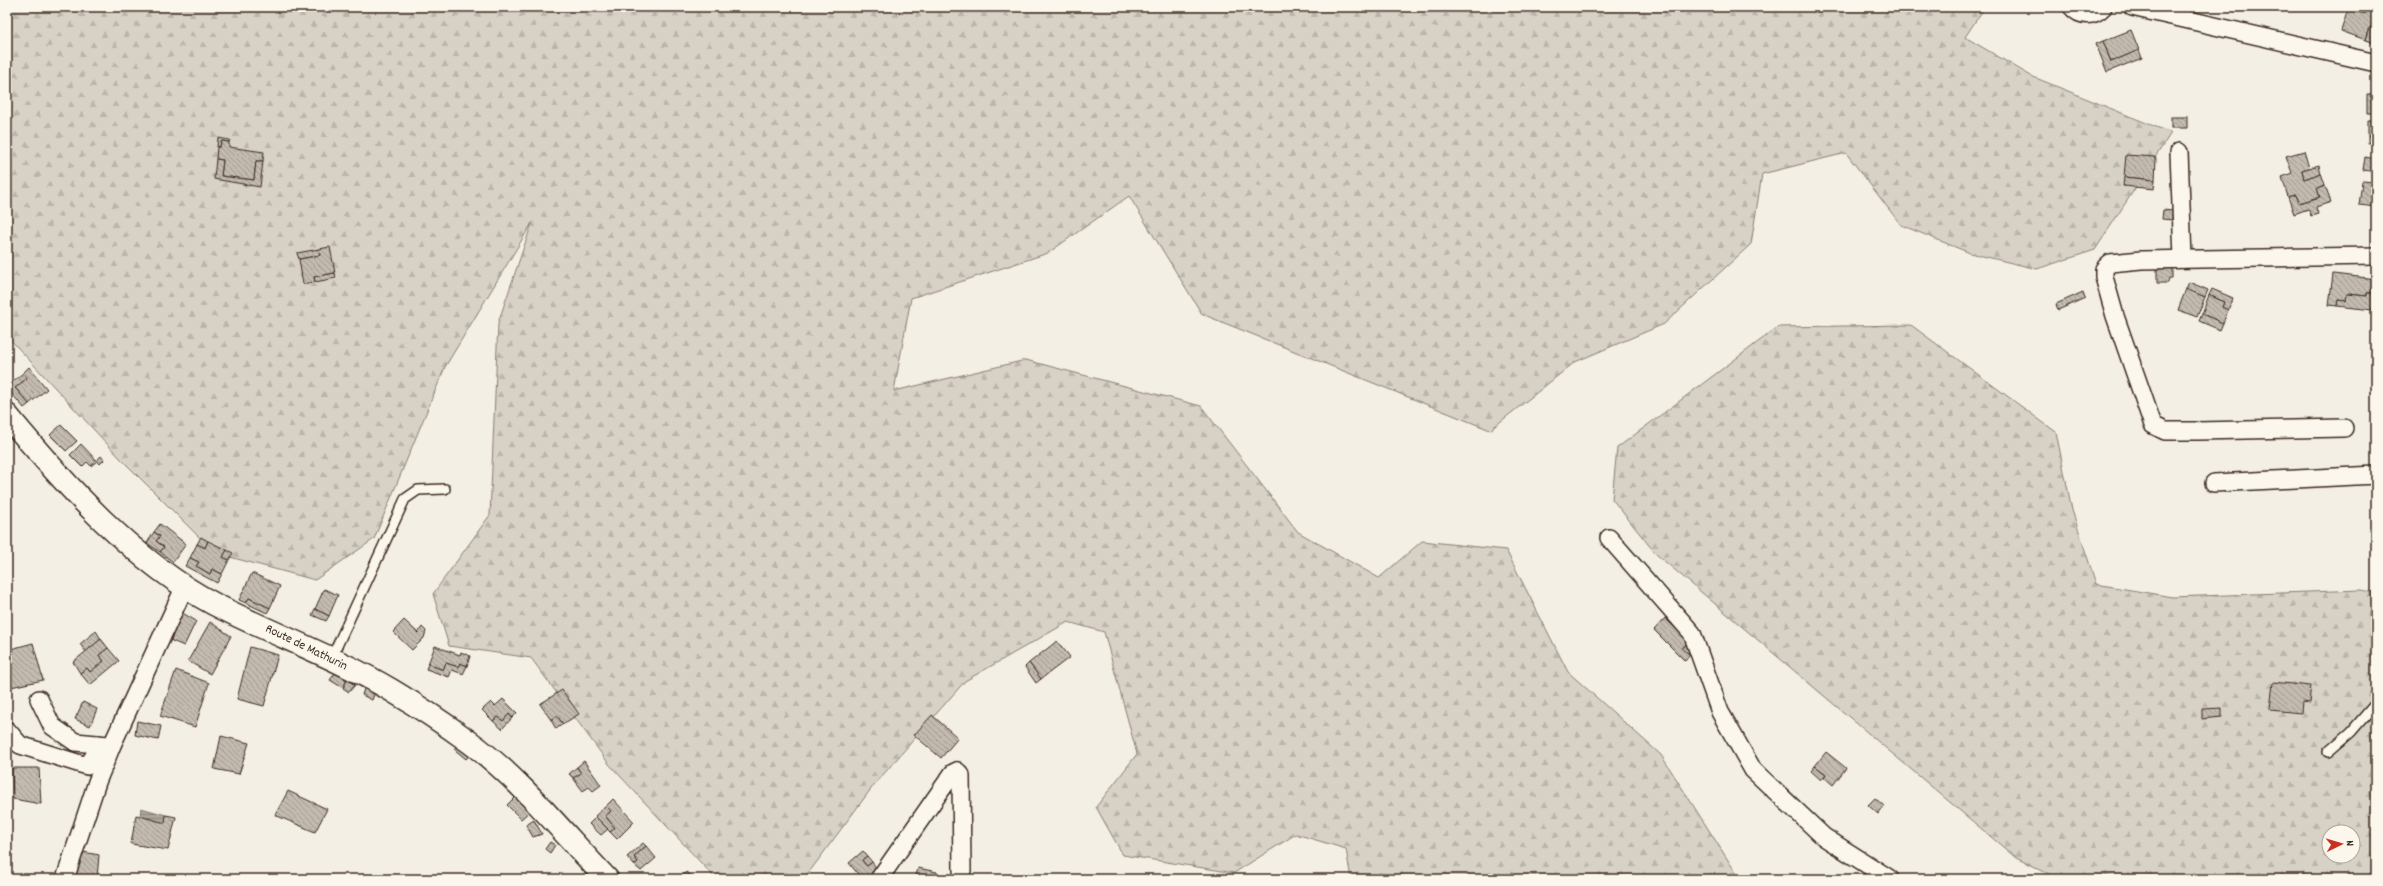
<svg xmlns="http://www.w3.org/2000/svg" width="2383" height="886" font-family="Dekko,sans-serif">
  <style>
    .forest { fill: url(#forest-firs); stroke: #8a7e72; fill-rule: evenodd }
    .water { fill: url(#water-rules); stroke: #817468 }
    .building { fill: url(#building-back-hatch); stroke: #3b2a1e }
    .lines { fill: none; stroke-linecap: round; stroke-linejoin: round }
    .lane-casing { stroke: #3b2a1e; stroke-width: 12 }
    .street-casing { stroke: #3b2a1e; stroke-width: 20 }
    .secondary-casing { stroke: #3b2a1e; stroke-width: 25 }
    .lane { stroke: #fbf7ec; stroke-width: 9 }
    .street { stroke: #fbf7ec; stroke-width: 17 }
    .secondary { stroke: #fbf7ec; stroke-width: 22 }
    .labels { text-anchor: middle; dominant-baseline: central; stroke-width: 3; stroke-linejoin: round; paint-order: stroke }
    .street-label { font-size: 13px; fill: #3b2a1e; stroke: #fbf7ec }
  </style>
  <defs>
    <pattern id="forest-firs" width="22" height="20" patternUnits="userSpaceOnUse"><rect width="22" height="20" fill="#d8d1c6"/><path d="M5 1l3.5 6h-7zM16 11l3.5 6h-7z" fill="#bab4aa"/></pattern>
    <pattern id="water-rules" width="6" height="5" patternUnits="userSpaceOnUse"><rect width="6" height="5" fill="#afa69a"/><path d="M0 2.5h6" fill="none" stroke="#90877d"/></pattern>
    <pattern id="building-back-hatch" width="6" height="6" patternUnits="userSpaceOnUse"><rect width="6" height="6" fill="#c3bbb0"/><path d="M-1 5l2 2M0 0l6 6M5-1l2 2" fill="none" stroke="#a0988f"/></pattern>
  </defs>
  <rect width="100%" height="100%" fill="#f3efe4"/>
  <filter id="ink" filterUnits="userSpaceOnUse"><feTurbulence type="fractalNoise" baseFrequency=".025" numOctaves="2"/><feDisplacementMap in="SourceGraphic" scale="8" xChannelSelector="R" yChannelSelector="G"/><feConvolveMatrix kernelMatrix="1 2 1 2 8 2 1 2 1" color-interpolation-filters="sRGB"/></filter>
  <g filter="url(#ink)">
    <g class="forest">
      <polygon points="7,7 1985,7 1965,37 2031,76 2171,133 2095,250 2037,269 1970,253 1901,225 1846,153 1762,174 1751,244 1664,324 1575,362 1490,430 1202,314 1129,196 1048,253 911,298 894,391 1026,360 1201,406 1298,532 1379,578 1422,541 1506,550 1568,672 1661,755 1740,879 1351,879 1346,849 1296,834 1234,873 1123,855 1096,807 1137,754 1104,632 1068,622 965,681 874,785 804,879 716,879 609,764 531,658 449,646 433,594 490,515 498,323 532,223 445,367 374,539 315,580 215,553 121,459 7,336"/>
      <path d="M1911 325 2056 432 2072 510 2096 584 2172 597 2362 590 2376 593V879H2059L2016 858 1656 554 1612 499 1617 448 1778 327ZM2329 832H2353V856H2329Z"/>
    </g>
    <polygon class="water" points="141,808 166,815 165,823 140,816"/>
    <g class="building">
      <polygon points="2368,7 2376,9 2376,29 2370,27 2366,40 2341,31 2348,9 2365,14"/>
      <polygon points="2370,27 2376,29 2372,42 2366,40"/>
      <polygon points="2131,30 2139,50 2111,62 2103,41"/>
      <polygon points="2103,41 2111,62 2139,50 2142,58 2107,72 2096,44"/>
      <polygon points="2374,89 2376,89 2376,136 2368,136 2368,120 2374,120 2374,113 2367,113 2367,94 2374,94"/>
      <rect x="2171" y="117" width="16" height="11"/>
      <polygon points="2368,136 2376,136 2376,142 2368,143"/>
      <polygon points="218,138 230,140 229,142 221,141 220,147 217,147"/>
      <polygon points="221,141 229,142 229,147 264,152 263,161 256,161 254,180 221,176 223,160 216,159 217,147 220,147"/>
      <polygon points="2304,151 2309,168 2302,170 2304,179 2321,173 2325,185 2317,188 2320,197 2299,203 2296,195 2288,197 2282,177 2292,173 2286,156"/>
      <polygon points="2126,155 2155,157 2156,159 2155,180 2124,177"/>
      <polygon points="2365,157 2376,159 2376,172 2363,170"/>
      <polygon points="216,159 223,160 221,176 254,180 256,161 263,161 260,187 214,179"/>
      <polygon points="2319,165 2321,173 2304,179 2302,170"/>
      <polygon points="2124,177 2155,180 2154,189 2123,186"/>
      <polygon points="2362,181 2376,182 2376,207 2359,205"/>
      <polygon points="2325,185 2331,202 2316,207 2318,214 2311,216 2308,209 2294,214 2288,197 2296,195 2299,203 2303,202 2320,197 2317,188"/>
      <polygon points="2163,210 2173,211 2172,220 2162,219"/>
      <polygon points="330,247 335,273 314,277 315,282 303,284 299,259 320,255 319,249"/>
      <polygon points="319,249 320,255 299,259 297,253"/>
      <polygon points="2157,266 2172,266 2172,278 2169,278 2168,283 2157,283"/>
      <polygon points="335,273 336,278 315,282 314,277"/>
      <polygon points="2333,274 2376,279 2375,293 2367,293 2367,296 2347,294 2346,301 2338,300 2337,306 2329,305"/>
      <polygon points="2189,282 2208,290 2205,297 2186,289"/>
      <polygon points="2186,289 2205,297 2197,317 2178,310"/>
      <polygon points="2212,289 2233,298 2228,310 2222,307 2224,302 2209,295"/>
      <polygon points="2083,292 2085,298 2058,310 2056,304"/>
      <polygon points="2367,293 2375,293 2373,310 2337,306 2338,300 2346,301 2347,294 2367,296"/>
      <polygon points="2209,295 2224,302 2222,307 2228,310 2223,323 2202,314"/>
      <polygon points="2202,314 2223,323 2220,330 2199,321"/>
      <polygon points="29,367 47,389 29,404 15,388 27,378 23,373"/>
      <polygon points="23,373 27,378 15,388 29,404 24,408 7,388 7,386"/>
      <polygon points="61,425 77,441 66,451 50,435"/>
      <polygon points="81,444 97,461 91,466 87,462 82,467 70,455"/>
      <polygon points="101,456 104,460 100,464 97,460"/>
      <polygon points="160,524 186,544 173,562 160,552 164,547 156,541 160,536 154,532"/>
      <polygon points="154,532 160,536 156,541 164,547 160,552 147,543"/>
      <polygon points="201,537 208,541 205,548 197,544"/>
      <polygon points="208,541 227,550 223,557 229,560 222,574 212,569 210,574 196,566 199,562 190,558 197,544 205,548"/>
      <polygon points="227,550 233,553 229,560 223,557"/>
      <polygon points="190,558 199,562 196,566 210,574 212,569 222,574 217,583 185,566"/>
      <polygon points="252,573 280,586 270,608 249,598 246,603 239,600"/>
      <polygon points="324,589 338,595 329,616 315,609"/>
      <polygon points="249,598 270,608 267,613 246,603"/>
      <polygon points="315,609 329,616 326,621 312,615"/>
      <polygon points="179,611 196,621 184,646 165,638"/>
      <polygon points="1667,617 1698,647 1690,655 1682,648 1689,642 1665,618"/>
      <polygon points="1665,618 1689,642 1682,648 1690,655 1685,661 1654,630"/>
      <polygon points="404,620 418,633 422,627 426,631 424,638 412,650 393,632"/>
      <polygon points="210,622 231,636 210,674 188,661"/>
      <polygon points="96,631 101,639 86,652 80,644"/>
      <polygon points="101,639 108,648 99,655 104,661 90,672 87,668 80,673 73,662"/>
      <polygon points="1057,641 1070,657 1041,679 1029,663"/>
      <polygon points="33,643 43,680 11,687 7,667 7,650"/>
      <polygon points="435,646 460,655 461,652 470,656 467,666 460,663 458,667 446,663 443,670 428,664"/>
      <polygon points="250,647 278,655 264,706 237,699"/>
      <polygon points="108,648 119,661 90,685 80,673 87,668 90,672 104,661 99,655"/>
      <polygon points="446,663 458,667 460,663 467,666 463,674 452,670 449,677 426,669 428,664 443,670"/>
      <polygon points="1029,663 1041,679 1036,683 1025,667"/>
      <polygon points="176,670 209,683 195,727 160,716"/>
      <polygon points="336,672 347,680 343,688 330,680"/>
      <polygon points="347,680 355,685 349,692 343,688"/>
      <polygon points="2273,682 2311,686 2309,703 2302,702 2301,713 2270,710"/>
      <polygon points="365,686 375,692 372,700 362,695"/>
      <polygon points="562,690 579,714 563,724 557,716 551,720 540,704"/>
      <polygon points="503,699 517,713 512,718 509,714 503,721 498,717 493,721 482,710 491,702 495,706"/>
      <polygon points="83,702 97,709 90,726 75,719"/>
      <polygon points="2222,708 2222,717 2202,719 2202,709"/>
      <polygon points="509,714 512,718 502,729 493,721 498,717 503,721"/>
      <polygon points="932,715 958,738 941,758 914,735"/>
      <polygon points="557,716 563,724 556,729 551,720"/>
      <polygon points="137,721 161,726 158,740 135,735"/>
      <polygon points="221,736 249,743 239,774 214,769"/>
      <polygon points="461,741 473,751 466,759 454,749"/>
      <polygon points="1826,752 1846,768 1833,785 1824,777 1826,774 1815,766"/>
      <polygon points="584,761 601,785 593,791 589,787 583,791 573,778 581,773 577,767"/>
      <polygon points="1815,766 1826,774 1821,780 1811,771"/>
      <polygon points="577,767 581,773 573,778 569,774"/>
      <polygon points="12,768 39,768 41,804 13,799"/>
      <polygon points="288,791 327,809 315,832 275,815"/>
      <polygon points="516,796 530,811 521,819 507,805"/>
      <polygon points="1875,798 1884,806 1878,814 1868,805"/>
      <polygon points="613,799 634,822 617,839 610,832 615,828 605,816 611,811 606,806"/>
      <polygon points="606,806 611,811 605,816 615,828 610,832 595,816"/>
      <polygon points="136,815 165,823 166,815 176,817 168,850 131,844"/>
      <polygon points="596,817 608,829 601,835 589,824"/>
      <polygon points="534,820 542,834 533,837 526,825"/>
      <polygon points="550,842 555,845 550,853 545,849"/>
      <polygon points="643,843 646,846 634,857 638,862 634,865 627,857"/>
      <polygon points="646,846 656,858 641,871 634,865 638,862 634,857"/>
      <polygon points="863,851 867,856 862,860 867,866 872,862 878,870 867,879 862,879 849,863"/>
      <polygon points="83,852 99,855 97,879 71,879"/>
      <polygon points="867,856 872,862 867,866 862,860"/>
      <polygon points="918,868 937,872 935,879 915,879"/>
      <polygon points="686,872 694,878 694,879 680,879"/>
    </g>
    <g class="lines">
      <defs>
        <g id="lane">
          <polyline points="331,659 405,499 418,490 445,489"/>
          <polyline points="2328,752 2351,732 2376,703"/>
        </g>
        <g id="street">
          <path d="M2072 7C2080 17 2094 17 2103 7"/>
          <polyline points="2132,7 2376,63"/>
          <polyline points="2179,152 2183,259"/>
          <polyline points="2344,428 2198,431 2165,431 2153,425 2115,316 2104,277 2104,269 2110,263 2141,260 2376,256"/>
          <polyline points="2214,483 2376,475"/>
          <polyline points="1609,538 1692,633 1720,712 1753,770 1824,837 1890,879"/>
          <polyline points="39,699 52,726 75,742 108,745"/>
          <polyline points="7,730 20,745 87,766 94,756 98,744"/>
          <polyline points="65,879 97,782 112,745 185,586"/>
          <polyline points="879,879 953,773 957,771 961,775 962,871"/>
        </g>
        <path id="secondary" d="M7 415C64 484 134 562 214 604 272 634 334 656 391 690 418 706 445 724 471 743 522 781 563 833 607 879"/>
      </defs>
      <use href="#lane" class="lane-casing"/>
      <use href="#street" class="street-casing"/>
      <use href="#secondary" class="secondary-casing"/>
      <use href="#lane" class="lane"/>
      <use href="#street" class="street"/>
      <use href="#secondary" class="secondary"/>
    </g>
  </g>
  <g class="labels">
    <g class="street-label">
      <text transform="translate(306 648) rotate(26)">Route de Mathurin</text>
    </g>
  </g>
  <rect width="2383" height="886" fill="none" stroke="#fbf7ec" stroke-width="24"/>
  <rect x="12" y="12" width="2359" height="862" fill="none" stroke="#3b2a1e" stroke-width="1.5" filter="url(#ink)"/>
  <g transform="translate(2341 844) rotate(85)"><circle r="19" fill="#fbf7ec" stroke="#aea59a"/>
  <path d="M0-3L7 15L0 10L-7 15Z" fill="#c8321e"/>
  <text y="-6" font-size="11" font-weight="bold" text-anchor="middle" fill="#3b2a1e">N</text>
  </g>
</svg>
